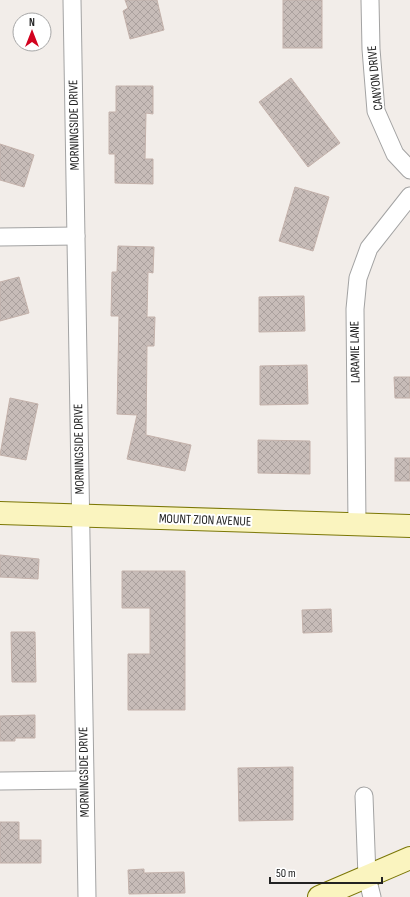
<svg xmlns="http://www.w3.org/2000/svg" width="410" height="897" font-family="'Sofia Sans Condensed',sans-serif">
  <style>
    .building { fill: url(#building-cross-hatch); stroke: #c4b2ab }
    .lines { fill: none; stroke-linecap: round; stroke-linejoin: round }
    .street-casing { stroke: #a3a3a3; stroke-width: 19 }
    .secondary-casing { stroke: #7b7706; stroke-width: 24 }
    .street { stroke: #fff; stroke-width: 17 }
    .secondary { stroke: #faf4bf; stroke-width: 22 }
    .labels { text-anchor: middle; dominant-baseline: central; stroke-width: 4; stroke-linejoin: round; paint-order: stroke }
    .street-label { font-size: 13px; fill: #222; stroke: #fff }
  </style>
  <defs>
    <pattern id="building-cross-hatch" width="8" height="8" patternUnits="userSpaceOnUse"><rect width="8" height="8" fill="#c7bcb8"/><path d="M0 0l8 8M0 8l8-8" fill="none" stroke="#aba19e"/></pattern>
  </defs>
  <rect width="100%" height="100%" fill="#f2ede9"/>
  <g class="building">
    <polygon points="125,0 157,0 164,30 130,39 123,11 128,8"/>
    <rect x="283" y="0" width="39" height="48"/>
    <polygon points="291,78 340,143 308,167 259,102"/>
    <polygon points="116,86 153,86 153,114 146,113 145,159 153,159 153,184 115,183 115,154 109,154 109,112 116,112"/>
    <polygon points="0,144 34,155 24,187 0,180"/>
    <polygon points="295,187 329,197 313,251 279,241"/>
    <polygon points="118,246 154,247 153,273 148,272 147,317 155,317 154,346 147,346 146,435 191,445 185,471 127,459 137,415 117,414 119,316 111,316 112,272 117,272"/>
    <polygon points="19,277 29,313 0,321 0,282"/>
    <polygon points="304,296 305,331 259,332 259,297"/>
    <polygon points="307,365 308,404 260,405 260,366"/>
    <polygon points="394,377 410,377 410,398 395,398"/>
    <polygon points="10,398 38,404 26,460 0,455"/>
    <polygon points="258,440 310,441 310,474 258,473"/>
    <rect x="395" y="458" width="15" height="23"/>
    <polygon points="0,555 39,559 38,579 0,577"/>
    <polygon points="122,571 185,571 185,710 128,710 128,654 150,654 150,608 122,608"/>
    <polygon points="331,609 332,632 303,633 302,610"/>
    <polygon points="11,632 35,632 36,682 12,682"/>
    <polygon points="35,715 35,738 15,738 15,741 0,741 0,716"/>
    <polygon points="293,767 293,820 239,821 238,768"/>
    <polygon points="0,822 19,822 19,840 41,840 41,863 0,863"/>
    <polygon points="144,869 144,873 184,872 185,893 129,894 128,870"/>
  </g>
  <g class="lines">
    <defs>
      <g id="street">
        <polyline points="72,0 87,897"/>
        <polyline points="370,0 371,49 376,111 395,154 410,170"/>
        <polyline points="0,237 76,236"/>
        <polyline points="357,525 355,309 358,278 369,248 410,196"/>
        <polyline points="0,781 84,780"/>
        <polyline points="364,796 367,877 372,897"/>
      </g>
      <g id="secondary">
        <polyline points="0,513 410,526"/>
        <polyline points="319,897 410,858"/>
      </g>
    </defs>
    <use href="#street" class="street-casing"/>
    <use href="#secondary" class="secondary-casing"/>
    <use href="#street" class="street"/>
    <use href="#secondary" class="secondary"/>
  </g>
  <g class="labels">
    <g class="street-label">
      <text transform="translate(375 78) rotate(-96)">CANYON DRIVE</text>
      <text transform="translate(74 125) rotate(-91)">MORNINGSIDE DRIVE</text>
      <text transform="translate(355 352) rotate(-91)">LARAMIE LANE</text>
      <text transform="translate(79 449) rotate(-91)">MORNINGSIDE DRIVE</text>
      <text transform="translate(205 520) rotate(2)">MOUNT ZION AVENUE</text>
      <text transform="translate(84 772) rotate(-91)">MORNINGSIDE DRIVE</text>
    </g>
  </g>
  <g transform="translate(32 32)"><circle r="19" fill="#ffffff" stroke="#a7a7a7"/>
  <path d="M0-3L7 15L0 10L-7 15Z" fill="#d2021f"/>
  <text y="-6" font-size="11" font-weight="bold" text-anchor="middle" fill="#222222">N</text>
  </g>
  <path d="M270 877v6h112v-6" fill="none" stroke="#222222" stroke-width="2"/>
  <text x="276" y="877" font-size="12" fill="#222222" stroke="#ffffff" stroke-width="3" paint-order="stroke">50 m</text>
</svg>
